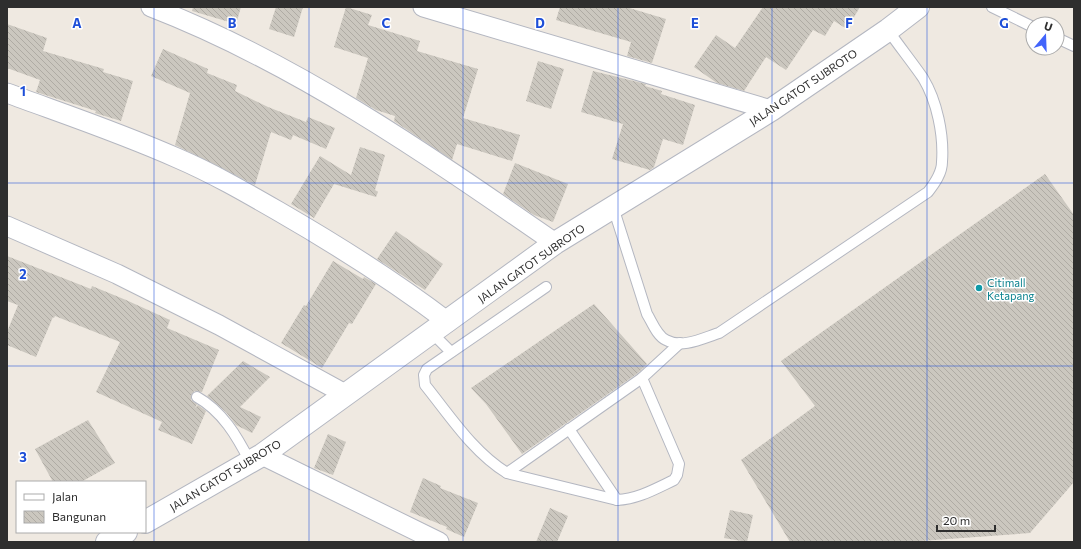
<svg xmlns="http://www.w3.org/2000/svg" width="1081" height="549" font-family="Commissioner,sans-serif">
  <style>
    .building { fill: url(#building-back-hatch) }
    .lines { fill: none; stroke-linecap: round; stroke-linejoin: round }
    .lane-casing { stroke: #b4b7c1; stroke-width: 12 }
    .street-casing { stroke: #b4b7c1; stroke-width: 21 }
    .secondary-casing { stroke: #b4b7c1; stroke-width: 24 }
    .lane { stroke: #fff; stroke-width: 10 }
    .street { stroke: #fff; stroke-width: 19 }
    .secondary { stroke: #fff; stroke-width: 22 }
    .grid { fill: none; stroke: #1d4ed8; stroke-width: 1; stroke-opacity: 0.55 }
    .culture-dot { fill: #0f9aa8; stroke: #fff; stroke-width: 1.5 }
    .labels { text-anchor: middle; dominant-baseline: central; stroke-width: 3; stroke-linejoin: round; paint-order: stroke }
    .street-label { font-size: 11px; fill: #2e2e2e; stroke: #fff }
    .culture-label { font-size: 11px; fill: #0d838f; stroke: #fff; text-anchor: start }
    .grid-label { font-size: 13px; text-anchor: middle; font-weight: bold; fill: #1d4ed8; stroke: #fff; stroke-width: 3; stroke-linejoin: round; paint-order: stroke }
  </style>
  <defs>
    <pattern id="building-back-hatch" width="6" height="6" patternUnits="userSpaceOnUse"><rect width="6" height="6" fill="#cbc7bf"/><path d="M-1 5l2 2M0 0l6 6M5-1l2 2" fill="none" stroke="#afaba4"/></pattern>
  </defs>
  <rect width="100%" height="100%" fill="#efe9e1"/>
  <g class="building">
    <polygon points="193,7 241,7 236,24 192,11"/>
    <polygon points="276,7 303,7 294,37 269,29"/>
    <polygon points="346,7 372,15 368,25 420,41 417,51 478,69 463,118 520,135 512,161 457,144 452,160 394,121 395,116 376,110 356,98 368,58 334,47"/>
    <polygon points="560,7 626,7 666,19 652,63 627,56 631,42 556,20"/>
    <polygon points="763,7 860,7 847,29 834,21 825,36 813,30 786,70 766,57 744,91 717,83 694,67 716,35 735,48"/>
    <polygon points="7,24 47,38 43,51 104,69 103,72 133,81 121,121 95,113 96,111 36,92 40,80 7,68"/>
    <polygon points="163,49 208,69 207,73 237,85 235,91 268,107 306,122 308,117 335,128 326,149 293,135 291,140 271,132 255,185 175,145 190,93 151,76"/>
    <polygon points="538,61 564,69 551,109 526,101"/>
    <polygon points="593,71 646,84 645,86 662,91 661,94 695,105 683,145 663,139 654,167 650,170 612,159 623,124 581,112"/>
    <polygon points="360,147 385,155 375,190 378,192 376,197 334,184 314,218 291,204 320,156 351,175"/>
    <polygon points="515,163 568,184 553,222 534,215 503,194"/>
    <polygon points="1045,174 1074,215 1074,482 1030,533 907,542 790,542 741,460 815,406 781,361"/>
    <polygon points="396,231 443,264 425,290 377,259"/>
    <polygon points="7,256 91,289 92,286 126,300 170,320 167,328 219,350 202,392 194,391 191,396 191,400 197,404 195,408 198,405 206,411 192,444 158,430 162,422 96,392 120,342 55,316 54,318 53,317 36,357 7,345 7,332 18,305 7,301"/>
    <polygon points="333,261 363,279 364,277 376,284 352,324 349,323 322,368 281,343 304,305 306,306"/>
    <polygon points="594,304 647,364 638,373 522,454 486,404 471,388"/>
    <polygon points="243,361 270,377 240,407 261,417 252,433 236,425 226,412 207,396"/>
    <polygon points="88,420 115,463 81,482 53,482 35,449"/>
    <polygon points="328,434 346,442 333,475 314,468"/>
    <polygon points="423,478 441,486 440,488 478,503 464,537 446,529 447,527 410,512"/>
    <polygon points="550,508 568,516 557,542 536,542"/>
    <polygon points="730,510 753,515 747,542 724,538"/>
  </g>
  <g class="lines">
    <defs>
      <g id="lane">
        <polyline points="992,7 1033,27"/>
        <polyline points="1057,38 1074,46"/>
        <path d="M613 207 647 314C652 322 657 336 666 340 682 349 703 338 719 333L928 192C935 183 942 173 942 162 944 135 937 101 923 78 912 62 899 46 888 30"/>
        <path d="M546 287 427 369 424 375 425 385C450 416 473 452 507 473L642 378 680 343"/>
        <polyline points="432,333 451,352"/>
        <path d="M197 397C222 411 237 436 250 462"/>
        <polyline points="569,429 617,500"/>
        <path d="M507 473 617 500C638 499 655 489 674 480L677 475 679 464 642 378"/>
      </g>
      <g id="street">
        <path d="M151 7C296 63 428 155 555 243"/>
        <polyline points="423,7 771,110"/>
        <path d="M7 93C64 114 121 133 177 158 212 173 245 192 278 211 337 245 394 281 448 322"/>
        <polyline points="7,226 117,274 219,325 345,394"/>
        <polyline points="262,455 439,542"/>
      </g>
      <g id="secondary">
        <polyline points="145,522 262,455 555,243 771,110 888,30 918,7"/>
        <polyline points="107,542 126,532"/>
      </g>
    </defs>
    <use href="#lane" class="lane-casing"/>
    <use href="#street" class="street-casing"/>
    <use href="#secondary" class="secondary-casing"/>
    <use href="#lane" class="lane"/>
    <use href="#street" class="street"/>
    <use href="#secondary" class="secondary"/>
  </g>
  <path class="grid" d="M154 7V542M309 7V542M463 7V542M618 7V542M772 7V542M927 7V542M7 183H1074M7 366H1074"/>
  <circle class="culture-dot" cx="979" cy="288" r="4"/>
  <g class="labels">
    <g class="street-label">
      <text transform="translate(803 87) rotate(-34)">JALAN GATOT SUBROTO</text>
      <text transform="translate(531 263) rotate(-35)">JALAN GATOT SUBROTO</text>
      <text transform="translate(225 475) rotate(-31)">JALAN GATOT SUBROTO</text>
    </g>
    <g class="culture-label">
      <text x="987" y="282">Citimall<tspan x="987" dy="13">Ketapang</tspan></text>
    </g>
  </g>
  <g class="grid-label">
    <text x="77" y="28">A</text>
    <text x="232" y="28">B</text>
    <text x="386" y="28">C</text>
    <text x="540" y="28">D</text>
    <text x="695" y="28">E</text>
    <text x="849" y="28">F</text>
    <text x="1004" y="28">G</text>
    <text x="23" y="96">1</text>
    <text x="23" y="279">2</text>
    <text x="23" y="462">3</text>
  </g>
  <rect width="1081" height="549" fill="none" stroke="#2e2e2e" stroke-width="16"/>
  <rect x="16" y="481" width="130" height="52" fill="#ffffff" stroke="#ababab"/>
  <rect x="24" y="494" width="20" height="6" fill="#ffffff" stroke="#ababab"/>
  <text x="52" y="501" font-size="12" fill="#2e2e2e">Jalan</text>
  <rect x="24" y="511" width="20" height="12" fill="url(#building-back-hatch)" stroke="#ababab"/>
  <text x="52" y="521" font-size="12" fill="#2e2e2e">Bangunan</text>
  <g transform="translate(1045 36) rotate(19)"><circle r="19" fill="#ffffff" stroke="#ababab"/>
  <path d="M0-3L7 15L0 10L-7 15Z" fill="#4264fb"/>
  <text y="-6" font-size="11" font-weight="bold" text-anchor="middle" fill="#2e2e2e">U</text>
  </g>
  <path d="M937 525v6h58v-6" fill="none" stroke="#2e2e2e" stroke-width="2"/>
  <text x="943" y="525" font-size="12" fill="#2e2e2e" stroke="#ffffff" stroke-width="3" paint-order="stroke">20 m</text>
</svg>
